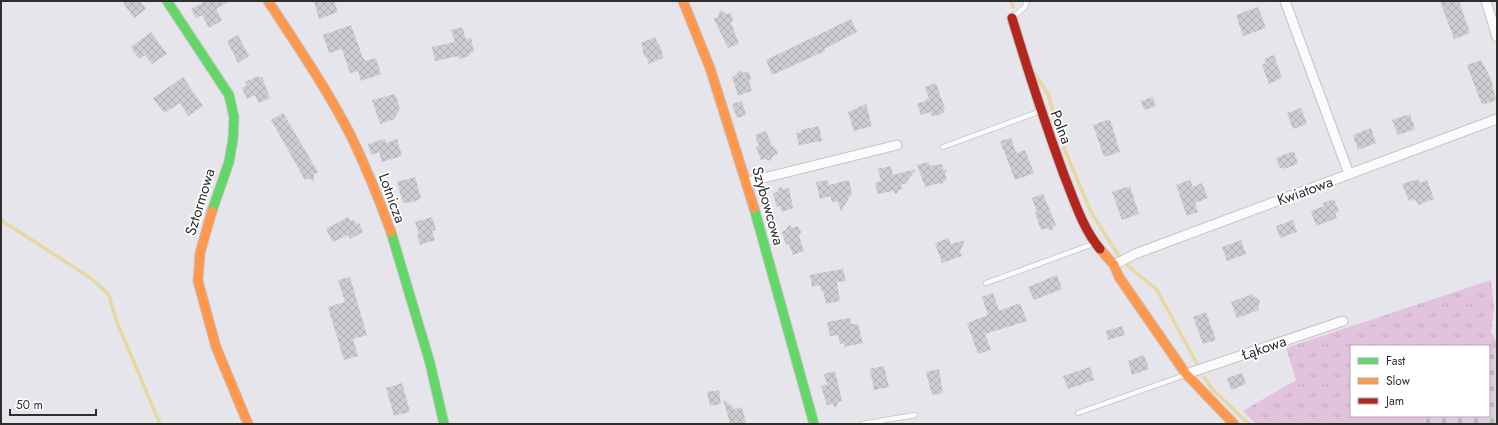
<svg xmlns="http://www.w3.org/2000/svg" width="1498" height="425" font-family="Jost,sans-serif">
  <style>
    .grass { fill: url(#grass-tufts) }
    .cemetery { fill: url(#cemetery-stones) }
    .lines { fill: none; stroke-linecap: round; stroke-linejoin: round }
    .stream { stroke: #e5d8a1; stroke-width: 3.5 }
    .building { fill: url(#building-cross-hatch) }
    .lane-casing { stroke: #c4c4c6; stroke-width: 6 }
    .street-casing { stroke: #c4c4c6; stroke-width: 11 }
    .fast-casing { stroke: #c4c4c6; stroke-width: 11 }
    .slow-casing { stroke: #c4c4c6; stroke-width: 11 }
    .jam-casing { stroke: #c4c4c6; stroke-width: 11 }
    .lane { stroke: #fbfbfc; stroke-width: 4.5 }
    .street { stroke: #fbfbfc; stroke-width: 9 }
    .fast { stroke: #63d668; stroke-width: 9 }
    .slow { stroke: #ff974d; stroke-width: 9 }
    .jam { stroke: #b3261e; stroke-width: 9 }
    .labels { text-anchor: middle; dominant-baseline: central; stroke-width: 3.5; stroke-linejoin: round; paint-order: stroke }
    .street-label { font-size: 15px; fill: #2e2e2e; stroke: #fff }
  </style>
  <defs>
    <pattern id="grass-tufts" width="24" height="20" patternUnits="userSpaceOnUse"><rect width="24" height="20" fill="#e2c2dd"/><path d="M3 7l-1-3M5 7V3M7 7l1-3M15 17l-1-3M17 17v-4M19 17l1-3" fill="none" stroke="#c2a7be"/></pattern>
    <pattern id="cemetery-stones" width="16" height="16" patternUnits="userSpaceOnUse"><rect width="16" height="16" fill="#ddcede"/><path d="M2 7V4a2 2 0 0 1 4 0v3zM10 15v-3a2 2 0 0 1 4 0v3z" fill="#beb1bf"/></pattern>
    <pattern id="building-cross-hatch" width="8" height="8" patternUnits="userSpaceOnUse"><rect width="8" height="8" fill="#cdccd0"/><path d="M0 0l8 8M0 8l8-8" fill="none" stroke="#b0b0b3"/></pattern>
  </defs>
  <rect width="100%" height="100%" fill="#e6e5eb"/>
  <polygon class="grass" points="1491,280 1494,309 1491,332 1497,342 1497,348 1489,356 1489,346 1351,346 1351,416 1429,416 1423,424 1256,424 1243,411 1296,380 1286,348"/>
  <polygon class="cemetery" points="1497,348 1497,424 1423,424 1429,416 1489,416 1489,356"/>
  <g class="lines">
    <g class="stream">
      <polyline points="1011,1 1013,7"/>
      <polyline points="1035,74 1048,94 1064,148 1091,212 1118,255"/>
      <polyline points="1,220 92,279 109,295 116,320 160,424"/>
      <polyline points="1127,265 1157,290 1197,364"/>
      <polyline points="1204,377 1213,390 1249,424"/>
    </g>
  </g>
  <g class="building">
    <polygon points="122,1 140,1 146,9 134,18"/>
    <polygon points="206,1 230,1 216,9 222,20 209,28 202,15 196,18 191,9"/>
    <polygon points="314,1 334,1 338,12 319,19"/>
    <polygon points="1440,1 1459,1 1470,33 1454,39"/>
    <polygon points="1258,7 1266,28 1243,36 1236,15"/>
    <polygon points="720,10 726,14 730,13 733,19 731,23 739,44 728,48 714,19 718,17"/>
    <polygon points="851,19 857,32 824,49 825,51 772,75 766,60"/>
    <polygon points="351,25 363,58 365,61 376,58 381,74 361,81 358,71 350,73 342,49 329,53 323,35"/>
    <polygon points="462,27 466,39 471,38 474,52 469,53 470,56 459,59 458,56 435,61 432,47 455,42 451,30"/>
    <polygon points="151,32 167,54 152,64 145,55 139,59 131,47"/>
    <polygon points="238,35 249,56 238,63 227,41"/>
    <polygon points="655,37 658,44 660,45 663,58 649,64 647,58 644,56 641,43"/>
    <polygon points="1274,55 1282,78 1269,84 1262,65 1266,63 1264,59"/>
    <polygon points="1481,60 1491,79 1496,100 1482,105 1467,65"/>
    <polygon points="739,70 744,73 748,71 751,78 749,82 752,91 738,96 732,77 736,75"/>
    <polygon points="258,76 260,78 262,77 270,98 259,103 255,95 247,99 242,88 247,85 245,82"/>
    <polygon points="183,77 203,106 188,116 180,103 164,113 153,98"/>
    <polygon points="936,83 945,109 943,113 939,115 932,116 930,112 921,115 917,104 926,101 926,99 929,98 925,87"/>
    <polygon points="395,94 400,109 394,119 380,124 372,100"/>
    <polygon points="1153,97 1156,106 1144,110 1141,101"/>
    <polygon points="742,101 746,115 737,118 732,104"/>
    <polygon points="866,104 872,126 854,131 848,112"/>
    <polygon points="1301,108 1307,124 1293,129 1287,113"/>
    <polygon points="283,113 318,172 314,174 314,182 308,178 305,180 271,120"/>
    <polygon points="1410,114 1415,129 1398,135 1392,120"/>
    <polygon points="1110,119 1120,152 1104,157 1093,125"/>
    <polygon points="819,126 822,141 799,145 796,133 802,132 801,130"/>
    <polygon points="1371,128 1376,143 1358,150 1353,135"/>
    <polygon points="766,131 772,146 775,148 778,154 773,156 771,161 765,159 761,160 756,147 759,146 755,135"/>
    <polygon points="1011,138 1016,153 1025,150 1034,173 1015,180 1000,141"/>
    <polygon points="385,139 386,143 397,139 402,156 382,162 379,152 371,155 368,144"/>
    <polygon points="1294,151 1298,164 1283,169 1282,168 1280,168 1276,158"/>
    <polygon points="928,162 930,166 942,164 943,169 947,170 945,174 947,180 944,181 942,185 939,183 925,187 917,165"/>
    <polygon points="891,166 893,175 916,169 906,183 901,185 902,189 899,190 896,194 893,191 878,194 875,183 881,181 878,169"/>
    <polygon points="415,177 421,198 414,202 403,203 397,182"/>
    <polygon points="1418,179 1420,183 1427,180 1434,199 1418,205 1415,199 1409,201 1402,184"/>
    <polygon points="827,180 829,185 849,180 852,193 841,211 838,201 832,202 830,196 820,199 816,182"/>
    <polygon points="1190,180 1193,187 1202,183 1208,198 1195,203 1198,212 1187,216 1176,185"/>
    <polygon points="1130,186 1139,214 1122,220 1112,192"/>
    <polygon points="780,187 784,190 789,188 793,208 782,212 780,206 777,207 773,194 777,192"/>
    <polygon points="1043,194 1056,225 1053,226 1052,231 1046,228 1041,230 1035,213 1037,212 1032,198"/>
    <polygon points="1334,199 1339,212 1335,213 1337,218 1316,226 1311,211 1324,206 1323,203"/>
    <polygon points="348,217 350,221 354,220 356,224 359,223 363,232 350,239 348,235 333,242 326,229"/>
    <polygon points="432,217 436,230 432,231 435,240 420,245 417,235 419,234 415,222"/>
    <polygon points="1293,220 1297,232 1280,238 1276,226"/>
    <polygon points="789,225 794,228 798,226 801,232 799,236 804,251 793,255 789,244 786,245 782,232 786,230"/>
    <polygon points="949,238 951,244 965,240 960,251 962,256 942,263 935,243"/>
    <polygon points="1241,240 1246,254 1227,261 1222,247"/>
    <polygon points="843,269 846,281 837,282 840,301 826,304 823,290 821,291 820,285 812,287 810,275"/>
    <polygon points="1057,275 1062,289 1034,300 1028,287"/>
    <polygon points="350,277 367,335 353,339 358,356 344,360 328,307 345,302 338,280"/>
    <polygon points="993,293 999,311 1020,303 1027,321 985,334 991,350 978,354 967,323 988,315 982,297"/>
    <polygon points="1253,294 1254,297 1258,298 1260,302 1258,307 1259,310 1237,318 1231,302"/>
    <polygon points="1206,312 1216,340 1203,344 1193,317"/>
    <polygon points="850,318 851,324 858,324 863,343 844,347 844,343 840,344 838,335 830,336 827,322"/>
    <polygon points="1122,326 1125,335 1108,340 1106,331"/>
    <polygon points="1144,355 1149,369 1132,375 1128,361"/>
    <polygon points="884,366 889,387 874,390 870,369"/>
    <polygon points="1090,367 1094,380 1068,389 1063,376"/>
    <polygon points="939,369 943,393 932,395 926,372"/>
    <polygon points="835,371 842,401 838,402 836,408 832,404 827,405 821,386 827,384 824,374"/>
    <polygon points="1242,373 1246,384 1231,390 1227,378"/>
    <polygon points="402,383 410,412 394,416 386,388"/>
    <polygon points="719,390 721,404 710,406 707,392"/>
    <polygon points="723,399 735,409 742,407 746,422 744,424 730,424"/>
  </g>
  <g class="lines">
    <defs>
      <g id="lane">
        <polyline points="1013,17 1025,7 1027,1"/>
        <polyline points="943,147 1038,112"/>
        <polyline points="986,283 1093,244"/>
        <polyline points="1078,413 1185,375"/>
        <polyline points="862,424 915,415"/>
      </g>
      <g id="street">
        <polyline points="1285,1 1349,174"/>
        <polyline points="1486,1 1497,37"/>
        <polyline points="747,182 897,145"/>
        <polyline points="1114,265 1135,254 1497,119"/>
        <polyline points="1186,374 1343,321"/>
      </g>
      <g id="fast">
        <polyline points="167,1 229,95 234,117 233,139 229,162 212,211"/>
        <polyline points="754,208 814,424"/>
        <polyline points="391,232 430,363 444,424"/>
      </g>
      <g id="slow">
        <path d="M268 1C297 45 327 89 351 136 366 167 379 199 391 232"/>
        <polyline points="683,1 710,68 754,208"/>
        <polyline points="212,211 200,253 198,281 216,347 248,424"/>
        <polyline points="1100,249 1114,265 1119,277 1186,374 1234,424"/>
      </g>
      <path id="jam" d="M1012 18C1028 71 1045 123 1064 175 1074 200 1083 229 1100 249"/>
    </defs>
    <use href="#lane" class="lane-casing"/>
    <use href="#street" class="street-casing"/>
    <use href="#fast" class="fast-casing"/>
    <use href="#slow" class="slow-casing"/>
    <use href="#jam" class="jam-casing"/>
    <use href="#lane" class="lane"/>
    <use href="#street" class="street"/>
    <use href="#fast" class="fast"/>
    <use href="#slow" class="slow"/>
    <use href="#jam" class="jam"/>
  </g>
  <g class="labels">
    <g class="street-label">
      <text transform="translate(1061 127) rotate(69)">Polna</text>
      <text transform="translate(1305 191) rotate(-20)">Kwiatowa</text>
      <text transform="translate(392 198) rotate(70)">Lotnicza</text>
      <text transform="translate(200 202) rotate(-73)">Sztormowa</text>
      <text transform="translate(768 206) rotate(74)">Szybowcowa</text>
      <text transform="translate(1264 348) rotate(-19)">Łąkowa</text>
    </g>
  </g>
  <rect width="1498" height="425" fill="none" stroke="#2e2e2e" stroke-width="4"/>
  <rect x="1350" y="345" width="140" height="72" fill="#ffffff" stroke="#ababab"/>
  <rect x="1358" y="358" width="20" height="6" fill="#63d668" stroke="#ababab"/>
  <text x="1386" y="365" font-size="12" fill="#2e2e2e">Fast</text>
  <rect x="1358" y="378" width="20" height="6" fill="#ff974d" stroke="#ababab"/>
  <text x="1386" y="385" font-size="12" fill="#2e2e2e">Slow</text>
  <rect x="1358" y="398" width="20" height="6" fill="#b3261e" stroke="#ababab"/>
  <text x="1386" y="405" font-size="12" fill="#2e2e2e">Jam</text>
  <path d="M10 409v6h86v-6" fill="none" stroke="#2e2e2e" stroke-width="2"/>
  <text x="16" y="409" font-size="12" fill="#2e2e2e" stroke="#ffffff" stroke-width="3" paint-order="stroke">50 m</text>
</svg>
